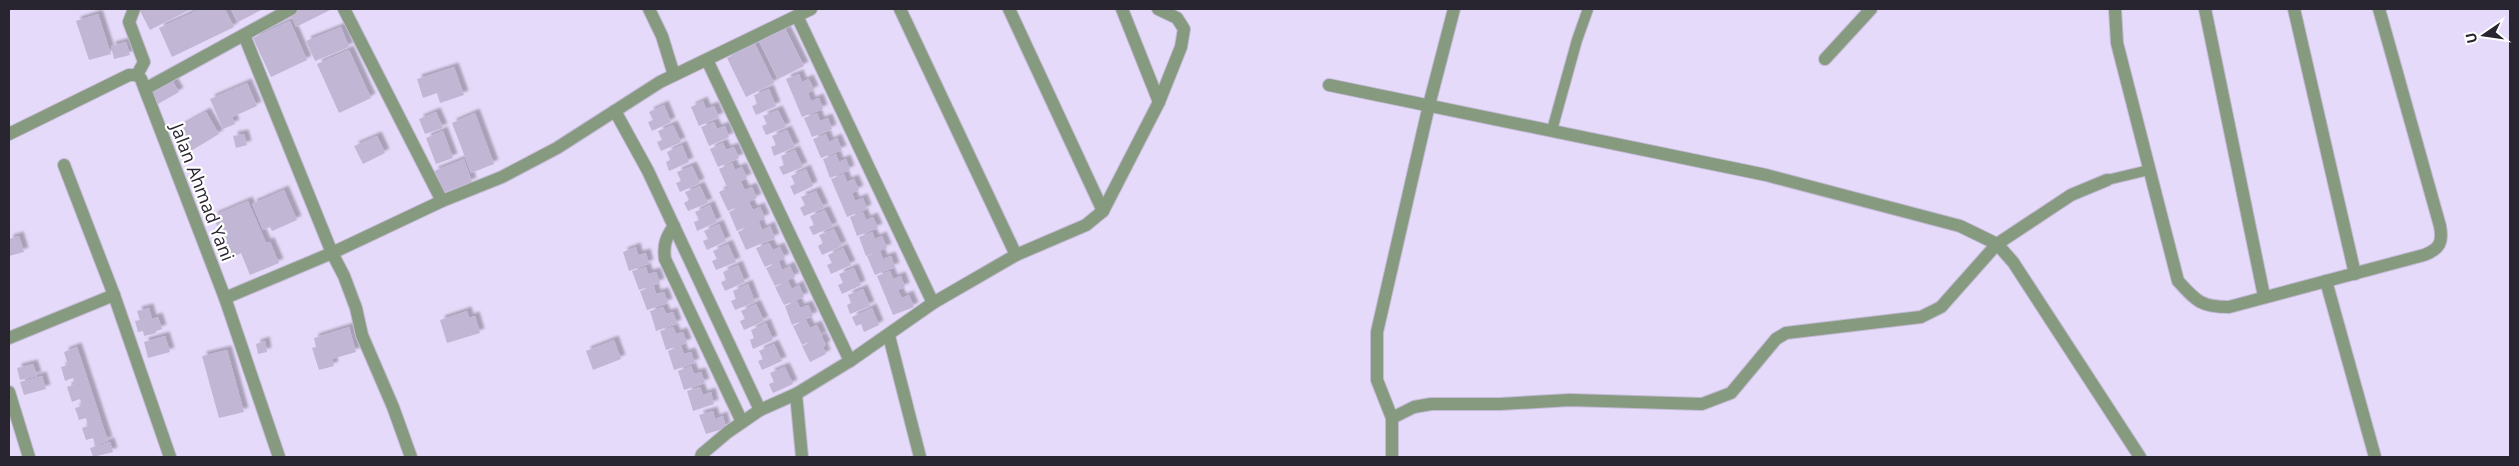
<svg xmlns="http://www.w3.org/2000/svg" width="2519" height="466" font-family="'Open Sans',sans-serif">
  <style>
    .building { fill: #c1b6d4; filter: url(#shadow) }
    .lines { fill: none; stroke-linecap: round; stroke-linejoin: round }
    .lane-casing { stroke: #c3b9d5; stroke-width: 12 }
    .street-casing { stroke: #c3b9d5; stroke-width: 14 }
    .lane { stroke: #859a7e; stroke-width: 10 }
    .street { stroke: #859a7e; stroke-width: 12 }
    .labels { text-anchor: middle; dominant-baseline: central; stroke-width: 4.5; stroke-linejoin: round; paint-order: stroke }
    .street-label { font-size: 18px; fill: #292530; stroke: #fff }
  </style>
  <defs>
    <filter id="shadow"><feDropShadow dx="4.5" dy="-4.5" stdDeviation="1" flood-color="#0004"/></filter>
  </defs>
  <rect width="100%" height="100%" fill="#e5daf9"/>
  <g class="building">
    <polygon points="139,9 191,9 150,30"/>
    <polygon points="201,9 225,9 234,27 172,57 159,28"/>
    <polygon points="231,9 263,9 238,22"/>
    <polygon points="294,9 332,9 296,27 289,11"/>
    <polygon points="98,14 111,54 89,60 76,21"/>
    <polygon points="290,21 307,60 271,77 253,38"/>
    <polygon points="341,27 349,47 315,61 306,41"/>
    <polygon points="785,28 804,66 778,79 759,41"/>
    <polygon points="126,42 130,55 114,59 111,46"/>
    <polygon points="755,44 774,83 746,97 727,58"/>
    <polygon points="349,50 371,98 339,113 317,64"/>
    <polygon points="454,67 464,95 440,103 437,93 423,98 417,79"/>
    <polygon points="799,74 802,82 809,79 814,90 808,93 811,101 819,98 823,109 802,117 786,79"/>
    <polygon points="172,80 179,92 158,104 152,92"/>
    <polygon points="247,83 257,106 232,117 235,124 223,129 210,99"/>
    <polygon points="769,89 776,106 756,115 752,106 757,104 754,95"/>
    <polygon points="703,101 706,109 714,106 719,117 699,126 691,107"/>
    <polygon points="664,105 671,122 652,131 648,122 653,120 649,112"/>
    <polygon points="778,110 786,127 766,135 762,126 767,124 763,116"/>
    <polygon points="206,112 219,134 184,155 171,132"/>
    <polygon points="436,112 443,128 425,134 419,119"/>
    <polygon points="475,113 494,164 471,173 452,123"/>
    <polygon points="817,113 820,121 828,118 832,129 812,137 804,118"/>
    <polygon points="714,122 717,129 725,126 729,137 709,146 701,127"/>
    <polygon points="673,125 681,142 661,151 657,142 662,140 658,131"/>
    <polygon points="787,130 795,147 774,156 771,147 776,145 772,136"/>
    <polygon points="443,131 453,158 436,164 426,138"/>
    <polygon points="244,134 247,145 236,148 233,136"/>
    <polygon points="826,134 829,142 837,138 842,150 821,158 813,139"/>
    <polygon points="377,136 385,153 363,164 354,146"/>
    <polygon points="723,143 726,150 734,147 739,158 718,167 710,149"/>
    <polygon points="682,145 689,162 669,171 666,162 670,160 667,152"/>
    <polygon points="795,150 803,167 783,175 779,167 784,165 781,156"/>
    <polygon points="836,154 839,162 846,159 850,170 830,178 823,159"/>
    <polygon points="464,159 472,182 443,193 434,171"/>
    <polygon points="732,163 735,170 742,167 747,178 727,187 719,169"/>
    <polygon points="692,166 700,183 680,192 676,183 681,181 677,172"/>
    <polygon points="806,169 813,186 794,195 790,186 795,184 791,176"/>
    <polygon points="844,174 847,182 854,179 859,190 852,193 855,201 863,198 867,209 847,217 831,179"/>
    <polygon points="741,182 745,190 752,187 757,198 728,211 719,192"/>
    <polygon points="700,186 708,203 688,211 684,203 689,200 685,192"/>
    <polygon points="284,190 297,220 272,231 270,227 263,230 252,204"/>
    <polygon points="816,191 824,208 804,216 800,208 805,205 801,197"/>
    <polygon points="248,201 266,243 270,242 279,263 250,275 241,253 231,258 213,216"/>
    <polygon points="749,202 753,210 760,207 765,218 737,231 729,212"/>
    <polygon points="710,205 717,222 697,231 694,222 699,220 695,212"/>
    <polygon points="825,210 833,227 813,235 809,227 814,225 810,216"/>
    <polygon points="863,212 866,220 873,217 878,228 857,236 850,217"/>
    <polygon points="759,222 762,230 770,226 775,238 746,250 738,232"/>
    <polygon points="719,224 726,241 707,250 703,241 708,239 704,231"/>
    <polygon points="834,229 842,246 822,255 818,246 823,243 819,235"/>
    <polygon points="872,232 875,239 882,236 887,248 866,256 859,237"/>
    <polygon points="19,236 24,252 9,256 9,239"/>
    <polygon points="769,243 773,250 780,247 785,258 765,267 756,248"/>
    <polygon points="728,244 736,262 716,270 712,261 717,259 713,251"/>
    <polygon points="636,247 638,255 646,253 649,264 629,271 623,252"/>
    <polygon points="843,248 851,265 831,274 827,265 832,263 828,255"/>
    <polygon points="880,251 883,259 891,256 895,267 875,275 867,256"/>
    <polygon points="779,262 782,270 790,266 795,277 775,286 766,268"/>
    <polygon points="738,265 745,282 725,291 721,282 726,280 723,272"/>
    <polygon points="646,267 648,274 656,272 660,283 639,290 632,271"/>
    <polygon points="854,268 861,285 842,294 838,285 843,283 839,274"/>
    <polygon points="890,271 893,279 901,276 905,287 898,290 902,298 909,295 914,307 893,315 877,276"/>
    <polygon points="788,281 792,289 799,285 804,297 784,305 775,287"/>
    <polygon points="748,284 755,302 735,310 731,301 736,299 733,291"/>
    <polygon points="654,286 656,294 664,292 668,303 647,310 640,291"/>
    <polygon points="863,289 870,306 850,314 847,305 851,303 848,295"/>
    <polygon points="797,301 800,308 808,305 813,316 792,325 785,306"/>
    <polygon points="756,304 764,321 744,330 740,321 745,319 741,311"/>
    <polygon points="663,307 666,314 673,312 677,324 656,331 650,311"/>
    <polygon points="149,308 152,319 158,317 162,329 156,331 156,333 144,336 143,331 138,332 135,321 140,320 137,311"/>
    <polygon points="872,308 879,325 864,332 861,324 856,326 852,317"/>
    <polygon points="467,311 469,318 475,316 480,333 447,343 440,320"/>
    <polygon points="806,320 810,328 817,325 822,336 802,345 793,326"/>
    <polygon points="766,323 773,340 753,349 750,340 754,338 751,330"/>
    <polygon points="349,327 356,352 332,359 334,366 319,370 312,348 316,347 314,338"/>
    <polygon points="673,327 676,334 683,332 687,343 666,350 660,331"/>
    <polygon points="165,336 170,352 148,358 144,342"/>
    <polygon points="822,337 826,345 823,347 826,354 810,362 802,346"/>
    <polygon points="614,340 621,359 593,370 586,351"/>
    <polygon points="265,341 267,352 258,354 256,344"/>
    <polygon points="774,344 782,361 762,370 758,361 763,359 759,351"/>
    <polygon points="681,346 684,354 691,352 695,363 674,370 668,351"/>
    <polygon points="77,347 108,441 95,445 93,438 86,440 82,428 88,426 86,418 79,420 75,408 82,406 80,399 72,402 67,387 75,384 73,378 65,381 61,367 68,365 64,352"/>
    <polygon points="227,350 244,412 219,418 202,356"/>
    <polygon points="33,364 37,376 20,380 17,368"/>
    <polygon points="691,366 694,374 701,372 705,383 684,390 678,371"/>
    <polygon points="785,367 793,384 773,393 769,384 774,382 770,373"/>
    <polygon points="42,376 46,389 24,395 20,382"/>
    <polygon points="700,387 703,395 711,392 714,404 693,411 687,391"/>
    <polygon points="713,411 715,419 723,416 726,428 706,434 699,415"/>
    <polygon points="110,442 113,452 93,457 90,448"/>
  </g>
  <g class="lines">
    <defs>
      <g id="lane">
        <polyline points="1552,130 1577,40 1588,9"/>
        <polyline points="2107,180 2149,170"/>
      </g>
      <g id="street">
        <polyline points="134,9 129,22 144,62 137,75"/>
        <polyline points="344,9 442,201"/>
        <polyline points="649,9 662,36 674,75"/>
        <polyline points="900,9 1016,255"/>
        <polyline points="1009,9 1103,211"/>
        <polyline points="1122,9 1159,102"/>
        <path d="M2115 9 2117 43 2178 281C2196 301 2201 307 2229 307L2424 255C2440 249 2443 242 2440 226L2379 9"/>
        <polyline points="2205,9 2264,296"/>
        <polyline points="2294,9 2355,274"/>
        <polyline points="797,16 933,303"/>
        <polyline points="244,35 332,253 344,276 356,308 362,335 393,407 411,457"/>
        <polyline points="1825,59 1871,9"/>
        <polyline points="707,60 850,361"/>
        <polyline points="1329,85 1766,175 1960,226 1997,244 2013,262 2140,457"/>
        <polyline points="145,89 291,9"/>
        <polyline points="615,111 648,171 760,410"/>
        <polyline points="9,134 129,75 137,75 141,79 225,298 279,457"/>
        <polyline points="64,165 114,295"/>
        <path d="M674 226C666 237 663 245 665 259L742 422"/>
        <polyline points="2326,281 2375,457"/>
        <polyline points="225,298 332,253 442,201 502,177 557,148 660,82 811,9"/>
        <polyline points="889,336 920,457"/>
        <polyline points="9,338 114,295 170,457"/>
        <polyline points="9,392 29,457"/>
        <polyline points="796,394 802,457"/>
        <polyline points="1392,418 1414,407 1431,404 1500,404 1570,400 1702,404 1731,393 1776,339 1786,333 1921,317 1941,307 1997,244 2071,195 2107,180"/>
        <polyline points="701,457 702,454 728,432 760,410 796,394 850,361 933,303 1016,255 1086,225 1103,211 1159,102 1181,47 1184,29 1177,18 1158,9"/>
        <polyline points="1392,457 1392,418 1377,380 1377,332 1429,105 1454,9"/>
      </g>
    </defs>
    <use href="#lane" class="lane-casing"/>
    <use href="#street" class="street-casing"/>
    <use href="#lane" class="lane"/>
    <use href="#street" class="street"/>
  </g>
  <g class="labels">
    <g class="street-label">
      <text transform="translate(203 192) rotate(69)">Jalan Ahmad Yani</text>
    </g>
  </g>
  <rect width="2519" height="466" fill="none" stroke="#292530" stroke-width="20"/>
  <g transform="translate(2484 35) rotate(257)" stroke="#ffffff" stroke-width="4" paint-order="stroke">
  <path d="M0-4L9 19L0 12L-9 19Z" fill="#292530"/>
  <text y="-8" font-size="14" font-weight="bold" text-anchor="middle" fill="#292530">U</text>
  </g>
</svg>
